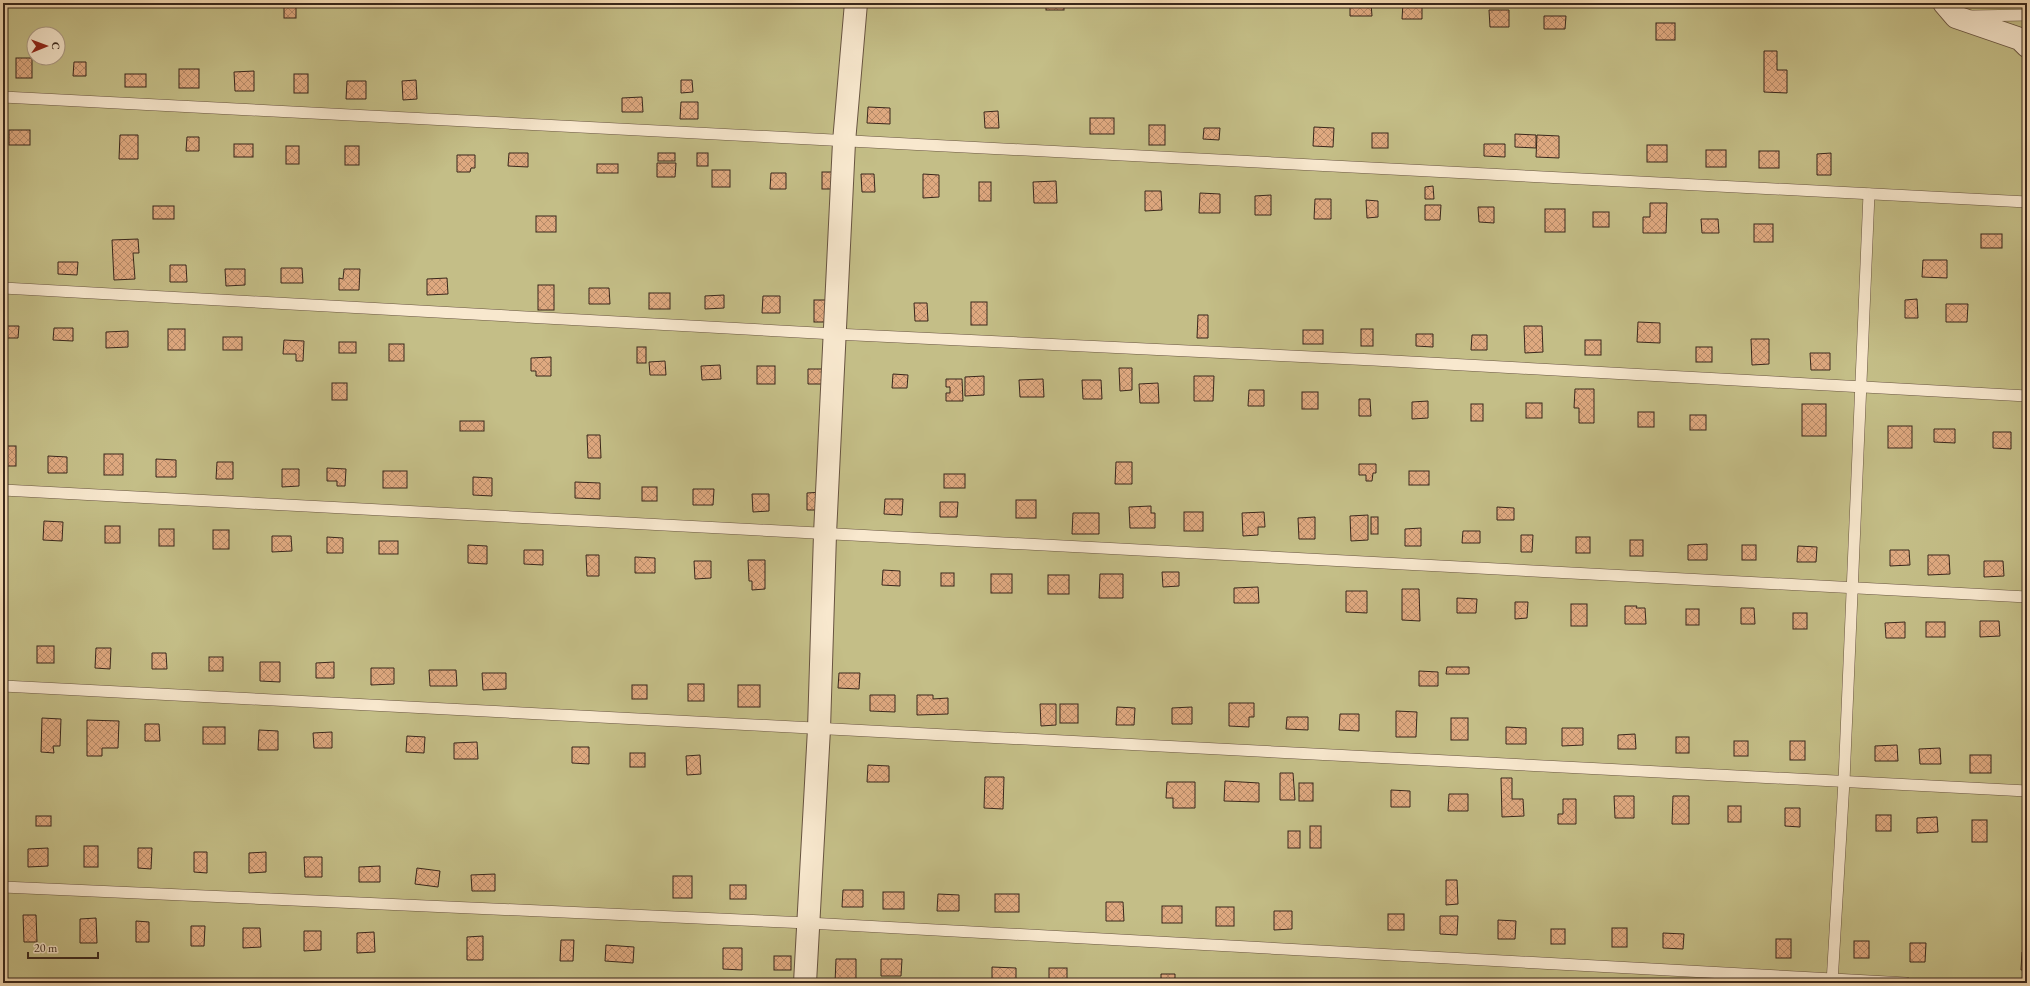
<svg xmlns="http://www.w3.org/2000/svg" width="2030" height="986" font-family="'EB Garamond',serif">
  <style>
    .garden { fill: #c4be87; stroke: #7e7251; fill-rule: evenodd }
    .building { fill: url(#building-cross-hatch); stroke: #39271b }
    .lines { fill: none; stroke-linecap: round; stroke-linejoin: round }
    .service-casing { stroke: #685441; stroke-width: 12 }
    .minor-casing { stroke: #685441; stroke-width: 24 }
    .service { stroke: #f8e8ce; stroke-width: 11 }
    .minor { stroke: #f8e8ce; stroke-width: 22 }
  </style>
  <defs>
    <pattern id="building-cross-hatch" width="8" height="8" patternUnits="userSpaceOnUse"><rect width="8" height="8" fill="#dfa980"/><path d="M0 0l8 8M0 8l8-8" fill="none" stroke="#b68a68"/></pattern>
  </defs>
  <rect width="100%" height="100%" fill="#f5dbb3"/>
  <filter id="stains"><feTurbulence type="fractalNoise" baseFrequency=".005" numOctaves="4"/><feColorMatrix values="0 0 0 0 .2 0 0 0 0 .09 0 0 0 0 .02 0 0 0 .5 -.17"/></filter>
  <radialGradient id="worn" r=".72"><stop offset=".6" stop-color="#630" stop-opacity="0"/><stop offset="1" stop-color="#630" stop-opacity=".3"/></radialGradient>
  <path class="garden" d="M3 3H2027V983H3ZM34 34H58V58H34Z"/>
  <g class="building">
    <rect x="284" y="3" width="12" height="15"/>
    <rect x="990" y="3" width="20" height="4"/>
    <rect x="1046" y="3" width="18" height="7"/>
    <rect x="1099" y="3" width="21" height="3"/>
    <rect x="1268" y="3" width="19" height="4"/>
    <polygon points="1350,3 1371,3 1372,16 1350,16"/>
    <polygon points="1403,3 1422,3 1422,19 1402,19"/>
    <polygon points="1489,10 1509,10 1509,27 1490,27"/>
    <polygon points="1544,16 1566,16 1565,29 1544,29"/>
    <rect x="1656" y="23" width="19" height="17"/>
    <polygon points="1764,51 1777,51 1777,70 1787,70 1787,93 1764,92"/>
    <rect x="16" y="58" width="16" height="20"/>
    <polygon points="74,62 86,62 86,76 73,76"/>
    <rect x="179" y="69" width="20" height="19"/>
    <polygon points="254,71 254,91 235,91 234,72"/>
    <rect x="125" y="74" width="21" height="13"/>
    <rect x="294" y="74" width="14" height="19"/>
    <polygon points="416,80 417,99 403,100 402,81"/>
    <polygon points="681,80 692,80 693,92 681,93"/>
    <polygon points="347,81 366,81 366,99 346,99"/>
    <polygon points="642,97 643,112 622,112 622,98"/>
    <polygon points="681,102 698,102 698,119 680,119"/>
    <polygon points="868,107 890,108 890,124 867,123"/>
    <polygon points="998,111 999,128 985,128 984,112"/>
    <rect x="1090" y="118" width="24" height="16"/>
    <rect x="1149" y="125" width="16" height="20"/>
    <polygon points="1314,127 1334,128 1333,147 1313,146"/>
    <polygon points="1204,128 1220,128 1219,140 1203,139"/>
    <rect x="9" y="130" width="21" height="15"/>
    <rect x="1372" y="133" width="16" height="15"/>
    <polygon points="1515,134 1536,135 1536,148 1515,147"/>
    <polygon points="120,135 138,135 138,159 119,159"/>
    <polygon points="1537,135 1559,136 1559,158 1536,157"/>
    <polygon points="187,137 199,137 199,151 186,151"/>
    <rect x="234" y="144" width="19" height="13"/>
    <polygon points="1484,144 1505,144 1505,157 1484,156"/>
    <rect x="1647" y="145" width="20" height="17"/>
    <rect x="286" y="146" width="13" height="18"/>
    <rect x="345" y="146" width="14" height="19"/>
    <rect x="1706" y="150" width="20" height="17"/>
    <rect x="1759" y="151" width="20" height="17"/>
    <polygon points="509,153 528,153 528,167 508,166"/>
    <rect x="658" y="153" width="17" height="8"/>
    <rect x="697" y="153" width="11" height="13"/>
    <polygon points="1831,153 1831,175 1817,175 1817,154"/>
    <polygon points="457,155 475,155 475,168 471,168 470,172 457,172"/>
    <polygon points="657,163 676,163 675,177 657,177"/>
    <rect x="597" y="164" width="21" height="9"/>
    <rect x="712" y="170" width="18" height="17"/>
    <rect x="822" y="172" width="18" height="17"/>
    <polygon points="771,173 786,173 786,189 770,189"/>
    <polygon points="861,174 874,174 875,192 862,192"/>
    <polygon points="923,174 939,175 939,197 923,198"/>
    <polygon points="1056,181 1057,203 1034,203 1033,182"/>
    <rect x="979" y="182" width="12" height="19"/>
    <polygon points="1433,186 1434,199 1425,199 1425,187"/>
    <polygon points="1145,191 1161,191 1162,210 1145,211"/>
    <polygon points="1200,193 1220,194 1220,213 1199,213"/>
    <polygon points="1271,195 1271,215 1255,215 1255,196"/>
    <polygon points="1315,199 1331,199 1331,219 1314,219"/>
    <polygon points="1366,200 1378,201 1378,217 1367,218"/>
    <polygon points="1650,203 1667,203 1666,233 1643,233 1643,217 1650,217"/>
    <polygon points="1425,205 1441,205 1440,220 1425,220"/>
    <rect x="153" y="206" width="21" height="13"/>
    <polygon points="1478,207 1494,207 1494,223 1479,222"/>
    <rect x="1545" y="209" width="20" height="23"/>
    <rect x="1593" y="212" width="16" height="15"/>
    <rect x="536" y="216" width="20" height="16"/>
    <polygon points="1701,219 1718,219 1719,233 1702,233"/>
    <rect x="1754" y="224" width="19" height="18"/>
    <rect x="1981" y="234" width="21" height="14"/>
    <polygon points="138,239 139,253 133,253 135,279 114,280 112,240"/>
    <polygon points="1923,260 1947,260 1947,278 1922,277"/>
    <polygon points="58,262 78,262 77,275 58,274"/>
    <polygon points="170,265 186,265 187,282 170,282"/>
    <polygon points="281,268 302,268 303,283 281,283"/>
    <polygon points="225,269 245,269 245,285 226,286"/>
    <polygon points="344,269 360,269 359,290 339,290 339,278 343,279"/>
    <polygon points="447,278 448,294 427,295 427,279"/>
    <rect x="538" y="285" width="16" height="25"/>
    <polygon points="589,288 609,288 610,304 589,304"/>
    <rect x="649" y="293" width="21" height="16"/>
    <polygon points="724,295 724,308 705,309 705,296"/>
    <polygon points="763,296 780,296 780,313 762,313"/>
    <polygon points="1917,299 1918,318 1905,318 1905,300"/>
    <rect x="814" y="300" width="18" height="22"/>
    <rect x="971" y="302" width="16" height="23"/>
    <polygon points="914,303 927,303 928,321 915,321"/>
    <polygon points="1946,304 1968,304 1967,322 1946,322"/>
    <polygon points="1198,315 1208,315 1208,338 1197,338"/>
    <polygon points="1638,322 1660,323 1660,343 1637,342"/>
    <polygon points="3,326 19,326 18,338 3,338"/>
    <polygon points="1524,326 1542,326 1543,352 1525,353"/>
    <polygon points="54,328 73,328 73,341 53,340"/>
    <rect x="168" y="329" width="17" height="21"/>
    <rect x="1361" y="329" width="12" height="17"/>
    <rect x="1303" y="330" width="20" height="14"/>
    <polygon points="128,331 128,347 106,348 106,332"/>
    <polygon points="1416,334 1433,334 1433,347 1416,346"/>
    <polygon points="1472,335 1487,335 1487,350 1471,350"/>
    <rect x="223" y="337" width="19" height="13"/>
    <polygon points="1751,339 1769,339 1769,364 1752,365"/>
    <polygon points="284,340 304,341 303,361 296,361 296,354 283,354"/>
    <rect x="1585" y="340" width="16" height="15"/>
    <rect x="339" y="342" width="17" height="11"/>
    <rect x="389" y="344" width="15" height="17"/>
    <rect x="637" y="347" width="9" height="16"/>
    <rect x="1696" y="347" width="16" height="15"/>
    <polygon points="1810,353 1830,353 1830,370 1811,370"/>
    <polygon points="551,357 551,376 536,376 536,371 531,371 531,358"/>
    <polygon points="665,361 666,375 650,375 649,362"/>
    <polygon points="720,365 721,379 702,380 701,366"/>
    <rect x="757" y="366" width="18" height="18"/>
    <polygon points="1119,368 1132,368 1132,390 1120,391"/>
    <polygon points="808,369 829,369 830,384 808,384"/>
    <polygon points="893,374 908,375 907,388 892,388"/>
    <polygon points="984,376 984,395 965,396 965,377"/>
    <polygon points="1194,376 1214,376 1213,401 1194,401"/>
    <polygon points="946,379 962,379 963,401 946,401 946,393 950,393 950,387 946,387"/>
    <polygon points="1043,379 1044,397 1020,397 1019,380"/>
    <polygon points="1082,380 1101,380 1102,399 1083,399"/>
    <rect x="332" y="383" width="15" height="17"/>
    <polygon points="1158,383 1159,403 1140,403 1139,384"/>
    <polygon points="1575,389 1594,389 1594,423 1579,423 1579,408 1574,408"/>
    <polygon points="1249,390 1264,390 1264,406 1248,406"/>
    <rect x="1302" y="392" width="16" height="17"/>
    <polygon points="1359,399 1370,399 1371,416 1359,416"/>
    <polygon points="1428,401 1428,418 1412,419 1412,402"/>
    <rect x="1526" y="403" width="16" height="15"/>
    <rect x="1471" y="404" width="12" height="17"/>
    <rect x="1802" y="404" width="24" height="32"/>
    <rect x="1638" y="412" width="16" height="15"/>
    <rect x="1690" y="415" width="16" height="15"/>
    <rect x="460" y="421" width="24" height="10"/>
    <rect x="1888" y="426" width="24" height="22"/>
    <polygon points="1934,429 1955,429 1955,443 1934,442"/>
    <polygon points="1993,432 2011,432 2011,449 1993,448"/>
    <polygon points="587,435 600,435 601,458 588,458"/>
    <rect x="3" y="446" width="13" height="20"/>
    <rect x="104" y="454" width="19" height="21"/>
    <polygon points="48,456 67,457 67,473 48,473"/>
    <polygon points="156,459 176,460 176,477 156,477"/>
    <polygon points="217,462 233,462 233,479 216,479"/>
    <polygon points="1116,462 1132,462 1132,484 1115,484"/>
    <polygon points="1359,464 1376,464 1376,473 1373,473 1372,481 1366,481 1366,475 1359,475"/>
    <polygon points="327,468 346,469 345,486 337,486 337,481 327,481"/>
    <polygon points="282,469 299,469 299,486 282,487"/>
    <rect x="383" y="471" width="24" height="17"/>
    <rect x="1409" y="471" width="20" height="14"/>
    <rect x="944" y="474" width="21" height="14"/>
    <polygon points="473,477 492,478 492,496 473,495"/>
    <polygon points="575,482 600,483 600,499 575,498"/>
    <rect x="642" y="487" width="15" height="14"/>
    <polygon points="693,489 714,489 713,505 693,505"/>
    <polygon points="823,492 824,510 807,510 807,493"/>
    <polygon points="752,494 769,494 769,511 753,512"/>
    <polygon points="885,499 903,499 902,515 884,514"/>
    <rect x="1016" y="500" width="20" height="18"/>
    <polygon points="940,502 958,502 957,517 940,517"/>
    <polygon points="1151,506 1151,513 1155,513 1155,528 1130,528 1129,507"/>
    <polygon points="1497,507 1514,508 1514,520 1497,520"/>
    <rect x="1184" y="512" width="19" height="19"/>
    <polygon points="1264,512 1265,527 1258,527 1258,535 1243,536 1242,513"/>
    <polygon points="1073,513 1099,513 1099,534 1072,534"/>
    <polygon points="1368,515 1368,540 1351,541 1350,516"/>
    <polygon points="1315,517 1315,539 1299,539 1298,518"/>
    <rect x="1371" y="517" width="7" height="17"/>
    <polygon points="3,519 6,519 6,536 3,535"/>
    <polygon points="44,521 63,522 62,541 43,540"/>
    <rect x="105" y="526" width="15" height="17"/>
    <polygon points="1421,528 1421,546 1405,546 1405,529"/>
    <rect x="159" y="529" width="15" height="17"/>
    <rect x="213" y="530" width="16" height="19"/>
    <polygon points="1463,531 1480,531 1480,543 1462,543"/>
    <polygon points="1521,535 1533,535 1532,552 1521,552"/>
    <polygon points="272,536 291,536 292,551 272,552"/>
    <polygon points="327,537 343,538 343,553 327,553"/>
    <rect x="1576" y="537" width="14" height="16"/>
    <rect x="1630" y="540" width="13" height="16"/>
    <rect x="379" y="541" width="19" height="13"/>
    <polygon points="1707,544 1707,560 1688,560 1688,545"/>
    <polygon points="468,545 487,546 487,564 468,563"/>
    <rect x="1742" y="545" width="14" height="15"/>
    <polygon points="1798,546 1817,547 1816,562 1797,562"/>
    <polygon points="524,550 543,550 543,565 524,564"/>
    <polygon points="1890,550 1909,550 1910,565 1890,566"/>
    <polygon points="586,555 599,555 599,576 587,576"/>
    <polygon points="1928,555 1949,555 1950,574 1928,575"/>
    <polygon points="635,557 655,558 655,573 635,573"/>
    <polygon points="748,560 765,560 765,589 752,590 752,581 749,581"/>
    <polygon points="694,561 711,561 711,578 695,579"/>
    <polygon points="1984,561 2003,561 2004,576 1984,577"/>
    <polygon points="883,570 900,571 900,586 882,585"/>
    <polygon points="1162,572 1179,572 1179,586 1163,587"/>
    <rect x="941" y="573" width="13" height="13"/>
    <rect x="991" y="574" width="21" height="19"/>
    <polygon points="1100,574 1123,574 1123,598 1099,598"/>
    <rect x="1048" y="575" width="21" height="19"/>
    <polygon points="1258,587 1259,603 1234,603 1234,588"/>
    <polygon points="1402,589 1419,589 1420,621 1402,620"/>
    <polygon points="1346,591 1367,591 1367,613 1346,612"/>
    <polygon points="1457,598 1477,599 1476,613 1457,613"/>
    <polygon points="1515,602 1528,602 1527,618 1515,619"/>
    <rect x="1571" y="604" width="16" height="22"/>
    <polygon points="1625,606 1637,606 1636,608 1645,608 1646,624 1625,624"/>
    <polygon points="1741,608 1754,608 1755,624 1741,624"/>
    <rect x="1686" y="609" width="13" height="16"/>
    <rect x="1793" y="613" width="14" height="16"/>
    <polygon points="1980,621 1999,621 2000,636 1980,637"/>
    <polygon points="1905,622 1905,638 1886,638 1885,623"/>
    <rect x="1926" y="622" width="19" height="15"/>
    <rect x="37" y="646" width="17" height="17"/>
    <polygon points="96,648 111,648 110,669 95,668"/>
    <polygon points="152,653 166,653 167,669 152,669"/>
    <rect x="209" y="657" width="14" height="14"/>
    <polygon points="260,662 280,662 280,682 260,681"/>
    <polygon points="334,662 334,678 316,678 316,663"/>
    <polygon points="1447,667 1469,667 1469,674 1446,674"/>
    <polygon points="371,668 394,668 394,684 371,685"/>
    <polygon points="429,670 456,670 457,686 430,686"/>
    <polygon points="1419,671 1438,672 1438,686 1419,686"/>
    <polygon points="482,673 506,673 506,689 483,690"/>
    <polygon points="839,673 860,673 859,689 838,688"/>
    <rect x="688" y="684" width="16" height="17"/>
    <rect x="632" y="685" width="15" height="14"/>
    <rect x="738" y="685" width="22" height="22"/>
    <polygon points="870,695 895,695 895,712 870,711"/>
    <polygon points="917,695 933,695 933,699 948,698 948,714 917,715"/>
    <polygon points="1229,703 1254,703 1254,717 1249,717 1249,727 1229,726"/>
    <polygon points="1040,704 1056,704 1056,725 1041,726"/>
    <rect x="1060" y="704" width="18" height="19"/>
    <polygon points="1117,707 1135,708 1134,725 1116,725"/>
    <polygon points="1192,707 1192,724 1172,724 1172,708"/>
    <polygon points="1396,711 1417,712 1416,737 1396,737"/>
    <polygon points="1340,714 1359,714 1359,731 1339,730"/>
    <polygon points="1287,717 1308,717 1308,730 1286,729"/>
    <polygon points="42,718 61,719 60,746 53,746 54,753 41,752"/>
    <rect x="1451" y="718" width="17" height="22"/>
    <polygon points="87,720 119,721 118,748 102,748 102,756 87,756"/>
    <polygon points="145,724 159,724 160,741 145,741"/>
    <rect x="203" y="727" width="22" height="17"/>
    <polygon points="1506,727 1526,728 1526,744 1506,744"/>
    <polygon points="1562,728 1583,728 1583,745 1562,746"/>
    <polygon points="259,730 278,731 278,750 258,750"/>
    <polygon points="332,732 332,748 314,748 313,733"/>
    <polygon points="1635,734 1636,749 1618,749 1618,735"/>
    <polygon points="407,736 425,737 424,753 406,752"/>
    <rect x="1676" y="737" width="13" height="16"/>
    <rect x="1734" y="741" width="14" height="15"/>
    <rect x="1790" y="741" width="15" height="19"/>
    <polygon points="477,742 478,759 454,759 454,743"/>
    <polygon points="1897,745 1898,761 1875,761 1875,746"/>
    <polygon points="572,747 589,747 589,764 572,763"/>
    <polygon points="1940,748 1941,764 1920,764 1919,749"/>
    <rect x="630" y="753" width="15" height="14"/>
    <polygon points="700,755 701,774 687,775 686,756"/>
    <rect x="1970" y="755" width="21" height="18"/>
    <polygon points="868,765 889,766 889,782 867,782"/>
    <polygon points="1280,773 1293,773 1295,800 1280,800"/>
    <polygon points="985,777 1004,777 1003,809 984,808"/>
    <polygon points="1501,778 1512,778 1512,799 1523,799 1524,816 1502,817"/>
    <polygon points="1225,781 1259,783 1259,802 1224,801"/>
    <polygon points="1167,782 1195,782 1195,808 1173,808 1173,798 1166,798"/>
    <rect x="1299" y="783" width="14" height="18"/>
    <polygon points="1391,790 1410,791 1410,807 1391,807"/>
    <polygon points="1449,794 1468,794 1468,811 1448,811"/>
    <polygon points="1614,796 1634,796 1634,818 1615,818"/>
    <polygon points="1673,796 1689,796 1689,824 1672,824"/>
    <polygon points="1563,799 1576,799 1576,824 1558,824 1558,814 1563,814"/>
    <rect x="1728" y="806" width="13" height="16"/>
    <polygon points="1785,808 1800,808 1800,827 1785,826"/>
    <rect x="1876" y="815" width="15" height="16"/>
    <rect x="36" y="816" width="15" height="10"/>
    <polygon points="1937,817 1938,832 1917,833 1917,818"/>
    <rect x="1972" y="820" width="15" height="22"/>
    <rect x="1310" y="826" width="11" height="22"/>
    <rect x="1288" y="831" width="12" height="17"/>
    <rect x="84" y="846" width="14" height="21"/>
    <polygon points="48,848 48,866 28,867 28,849"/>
    <polygon points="138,848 152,848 151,869 138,868"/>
    <polygon points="194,852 207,852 207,873 194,872"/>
    <polygon points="266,852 266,872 249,873 249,853"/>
    <polygon points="304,857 322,857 322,877 305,877"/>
    <polygon points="380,866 380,882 359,882 359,867"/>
    <polygon points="417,868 440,871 438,887 415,884"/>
    <polygon points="495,874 495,891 472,891 471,875"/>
    <rect x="673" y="876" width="19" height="22"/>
    <polygon points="1446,880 1457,880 1458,904 1446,905"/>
    <rect x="730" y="885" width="16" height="14"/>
    <polygon points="843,890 863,890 863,907 842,907"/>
    <rect x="883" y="892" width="21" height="17"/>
    <polygon points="938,894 959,895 959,911 937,911"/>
    <rect x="995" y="894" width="24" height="18"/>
    <polygon points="1106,902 1123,902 1124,921 1106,921"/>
    <rect x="1162" y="906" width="20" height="17"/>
    <rect x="1216" y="907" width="18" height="19"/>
    <polygon points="1274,911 1292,911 1292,929 1274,930"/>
    <rect x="1388" y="914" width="16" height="16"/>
    <polygon points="23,915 36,915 37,942 24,942"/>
    <polygon points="1440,916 1458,916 1457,935 1440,934"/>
    <polygon points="96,918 97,943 80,943 80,919"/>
    <polygon points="1498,920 1516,921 1515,939 1498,939"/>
    <polygon points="136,921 149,922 149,942 136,942"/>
    <polygon points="191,926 205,926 204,946 191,946"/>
    <polygon points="243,928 260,928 261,947 243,948"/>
    <rect x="1612" y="928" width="15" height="19"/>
    <rect x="1551" y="929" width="14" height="15"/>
    <polygon points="304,931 321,931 321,950 304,951"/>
    <polygon points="374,932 375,952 357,953 357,933"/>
    <polygon points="1663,933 1684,934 1683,949 1663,948"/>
    <polygon points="483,936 483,960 467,960 467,937"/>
    <rect x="1776" y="939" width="15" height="19"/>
    <polygon points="561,940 574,940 573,961 560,961"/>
    <rect x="1854" y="941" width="15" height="17"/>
    <polygon points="1910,943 1926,943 1925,962 1910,962"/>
    <polygon points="606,945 634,947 633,963 605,961"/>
    <polygon points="723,948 742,948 742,970 723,969"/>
    <polygon points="2022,952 2027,952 2027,970 2021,970"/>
    <rect x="774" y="956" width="17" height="14"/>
    <polygon points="836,959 856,959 856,983 835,983"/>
    <polygon points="881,959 902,959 901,976 881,976"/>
    <polygon points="992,967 1016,968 1016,983 992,983"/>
    <rect x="1049" y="968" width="18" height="15"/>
    <polygon points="1161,974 1175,974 1175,979 1183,979 1183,983 1161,983"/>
    <rect x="1215" y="980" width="18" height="3"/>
    <rect x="1325" y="982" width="22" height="1"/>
  </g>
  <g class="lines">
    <defs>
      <g id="service">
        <polyline points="1972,16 2027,15"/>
        <polyline points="3,97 2027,202"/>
        <polyline points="3,288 835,334 1374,360 2027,396"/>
        <polyline points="3,490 2027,597"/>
        <polyline points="3,686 2027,791"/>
        <polyline points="3,887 808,923 1906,983"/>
        <polyline points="1832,983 1844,781 1869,194"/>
      </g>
      <g id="minor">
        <polyline points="1944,3 1956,17 2020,39 2027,46"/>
        <polyline points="805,983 819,729 825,534 844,142 856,3"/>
      </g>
    </defs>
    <use href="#service" class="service-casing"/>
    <use href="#minor" class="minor-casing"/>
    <use href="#service" class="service"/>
    <use href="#minor" class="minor"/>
  </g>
  <rect width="2030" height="986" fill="none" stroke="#f5dbb3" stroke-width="16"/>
  <rect x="4" y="4" width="2022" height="978" fill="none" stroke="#39271b" stroke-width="2"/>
  <rect x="8" y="8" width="2014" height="970" fill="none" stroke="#39271b"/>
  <g transform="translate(46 46) rotate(89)"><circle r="19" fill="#f8e8ce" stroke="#ac9b86"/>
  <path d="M0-3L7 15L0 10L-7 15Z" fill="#8f2418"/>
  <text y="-6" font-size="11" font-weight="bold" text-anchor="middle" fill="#39271b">С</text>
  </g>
  <path d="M28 952v6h70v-6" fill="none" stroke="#39271b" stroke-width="2"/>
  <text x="34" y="952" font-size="12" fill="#39271b" stroke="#f8e8ce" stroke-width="3" paint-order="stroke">20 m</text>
  <rect width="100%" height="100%" filter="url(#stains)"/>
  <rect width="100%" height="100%" fill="url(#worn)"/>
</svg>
